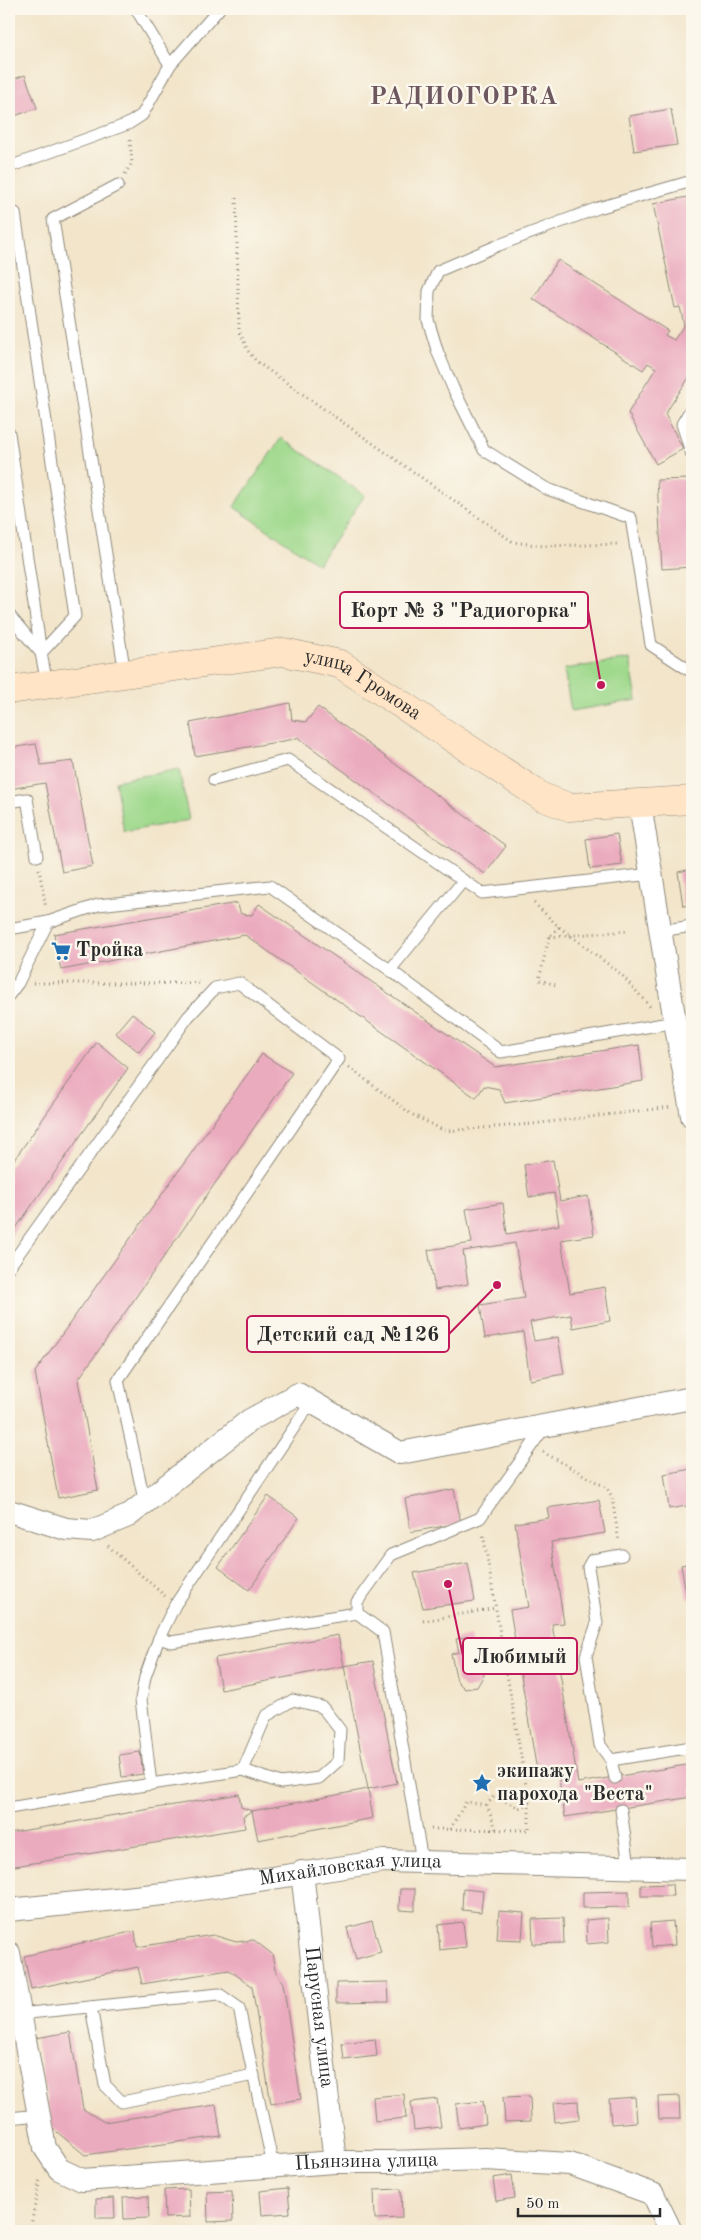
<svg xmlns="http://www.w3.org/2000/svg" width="701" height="2240" font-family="'Old Standard TT',serif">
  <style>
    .green { fill: #9fd98c; stroke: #65825c }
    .building { fill: #ebabbf }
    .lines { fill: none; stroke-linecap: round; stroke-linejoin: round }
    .lane-casing { stroke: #8e887a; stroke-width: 13 }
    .street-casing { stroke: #8e887a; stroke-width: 24 }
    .secondary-casing { stroke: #8e887a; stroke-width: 29 }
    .path { stroke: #8e887a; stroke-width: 3; stroke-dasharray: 1 4; stroke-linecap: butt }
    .lane { stroke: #fff; stroke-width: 11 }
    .street { stroke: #fff; stroke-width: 22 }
    .secondary { stroke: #ffe4c6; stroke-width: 28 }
    .labels { text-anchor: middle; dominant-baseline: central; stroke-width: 5; stroke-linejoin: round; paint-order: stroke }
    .street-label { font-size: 20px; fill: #2b2b2b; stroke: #fbf7ec }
    .poi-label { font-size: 20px; font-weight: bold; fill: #2b2b2b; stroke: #fbf7ec; text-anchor: start }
    .district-label { font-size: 25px; font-weight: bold; letter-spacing: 1px; fill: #6e585f; stroke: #fbf7ec }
    .leader { fill: none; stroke: #c2185b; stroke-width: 2 }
    .callout-dot { fill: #c2185b; stroke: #fbf7ec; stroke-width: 2 }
    .callout { fill: #fbf7ec; stroke: #c2185b; stroke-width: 2 }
    .callout-label { font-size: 21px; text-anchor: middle; font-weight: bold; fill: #2b2b2b }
  </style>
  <rect width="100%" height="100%" fill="#fbf7ec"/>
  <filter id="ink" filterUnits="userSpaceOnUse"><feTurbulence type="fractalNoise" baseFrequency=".02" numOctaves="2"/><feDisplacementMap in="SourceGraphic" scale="10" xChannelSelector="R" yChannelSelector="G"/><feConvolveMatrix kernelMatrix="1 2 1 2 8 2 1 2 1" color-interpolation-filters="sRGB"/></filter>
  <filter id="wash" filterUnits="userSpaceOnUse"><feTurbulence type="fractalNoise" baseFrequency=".0096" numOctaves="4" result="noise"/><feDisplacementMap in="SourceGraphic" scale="20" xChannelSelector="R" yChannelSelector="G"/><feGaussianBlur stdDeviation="1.12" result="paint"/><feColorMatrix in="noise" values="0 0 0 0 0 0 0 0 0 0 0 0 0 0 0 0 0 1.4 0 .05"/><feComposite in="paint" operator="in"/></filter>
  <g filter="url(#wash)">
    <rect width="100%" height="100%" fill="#f2e5ca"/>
    <g class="green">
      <polygon points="281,438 365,495 318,564 234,507"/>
      <polygon points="630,659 637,700 571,711 564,669"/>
      <polygon points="179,769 189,820 124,832 115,781"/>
    </g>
    <g id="blocks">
      <g class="building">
        <polygon points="25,75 37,108 9,118 9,81"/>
        <polygon points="671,109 677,145 634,151 629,116"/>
        <polygon points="692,196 692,373 665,414 683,449 656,464 628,413 656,368 648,363 643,370 533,299 558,260 668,331 665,335 674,340 684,325 680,307 675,308 653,204"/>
        <polygon points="692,479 692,567 662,569 657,480"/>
        <polygon points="290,703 292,720 306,722 318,707 506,846 485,874 297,737 295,739 195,756 190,723"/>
        <polygon points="36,744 41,765 73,761 93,866 62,872 45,783 9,789 9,748"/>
        <polygon points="617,834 622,865 590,869 586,839"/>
        <polygon points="692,869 692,905 683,906 678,872"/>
        <polygon points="237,903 241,914 252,915 259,904 495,1067 639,1045 643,1081 505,1103 499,1089 484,1086 476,1098 245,935 61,970 54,934"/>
        <polygon points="132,1013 155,1032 139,1052 115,1033"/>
        <polygon points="97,1042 128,1068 9,1238 9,1167"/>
        <polygon points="262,1054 292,1073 78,1380 98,1490 58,1498 35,1372"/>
        <polygon points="553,1160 560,1201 588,1196 594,1235 561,1240 570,1293 605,1287 610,1321 573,1328 571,1315 530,1322 534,1341 558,1337 564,1374 530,1380 523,1332 485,1338 480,1305 524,1298 515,1243 463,1251 468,1284 435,1290 428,1250 472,1243 466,1209 503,1203 507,1234 559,1225 554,1193 529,1197 524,1165"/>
        <polygon points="691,1469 692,1505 669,1509 664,1474"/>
        <polygon points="454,1489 461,1523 411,1532 405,1499"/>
        <polygon points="268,1496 299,1518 249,1590 218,1567"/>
        <polygon points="599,1500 605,1533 551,1542 564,1623 552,1624 578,1783 692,1764 692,1797 565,1817 558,1773 538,1777 510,1610 529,1607 515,1523 549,1518 547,1508"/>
        <polygon points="468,1563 475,1601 423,1608 414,1573"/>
        <polygon points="692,1563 692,1598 687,1599 681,1565"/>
        <polygon points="338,1635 344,1666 221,1690 215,1658"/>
        <polygon points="470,1636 472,1649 479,1648 484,1675 477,1687 465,1689 457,1681 451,1654 459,1652 456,1639"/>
        <polygon points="373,1661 397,1783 368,1789 344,1666"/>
        <polygon points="140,1752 143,1774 122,1777 119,1755"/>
        <polygon points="368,1789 373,1818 258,1840 252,1811"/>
        <polygon points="239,1794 241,1807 252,1811 243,1816 245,1828 9,1867 9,1833"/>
        <polygon points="672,1884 673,1896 641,1896 641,1885"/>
        <polygon points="400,1889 415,1889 415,1911 399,1910"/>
        <polygon points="463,1889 483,1891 481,1912 462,1910"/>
        <polygon points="629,1891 629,1907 583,1908 583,1892"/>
        <polygon points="499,1911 524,1913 522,1940 497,1939"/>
        <polygon points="563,1918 564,1943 533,1944 532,1919"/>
        <polygon points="608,1918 609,1942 587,1944 586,1920"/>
        <polygon points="372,1921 381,1952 356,1959 347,1928"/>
        <polygon points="673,1921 675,1945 652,1947 650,1923"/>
        <polygon points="463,1922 466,1947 440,1950 438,1925"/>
        <polygon points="135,1931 137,1947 213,1935 236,1942 254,1940 272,1954 275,1970 283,1983 301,2099 271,2104 252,1986 229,1970 142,1984 138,1967 31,1989 24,1956"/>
        <polygon points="388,1982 389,2002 336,2003 336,1983"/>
        <polygon points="70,2032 83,2109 104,2122 216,2105 221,2136 85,2155 52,2128 36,2038"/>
        <polygon points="375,2039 377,2056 344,2060 342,2043"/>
        <polygon points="404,2094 406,2118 375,2121 373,2097"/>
        <polygon points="530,2096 531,2121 505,2122 503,2097"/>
        <polygon points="679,2096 680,2119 659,2119 658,2097"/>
        <polygon points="635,2097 637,2122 611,2124 609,2099"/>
        <polygon points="437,2099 441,2127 414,2130 411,2102"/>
        <polygon points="483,2101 486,2124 459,2128 456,2104"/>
        <polygon points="578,2101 579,2119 555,2122 553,2103"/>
        <polygon points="512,2175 515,2198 496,2201 493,2178"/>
        <polygon points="288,2188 290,2213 262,2215 260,2191"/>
        <polygon points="189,2189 190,2217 165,2218 164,2190"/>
        <polygon points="401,2189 402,2218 375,2219 374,2190"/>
        <polygon points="232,2191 233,2221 208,2222 207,2192"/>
        <polygon points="148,2196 149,2218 124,2219 123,2197"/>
        <polygon points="114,2198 115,2218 96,2218 96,2199"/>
      </g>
    </g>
  </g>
  <g filter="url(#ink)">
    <use href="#blocks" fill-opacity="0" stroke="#8e887a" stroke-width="1"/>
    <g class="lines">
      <defs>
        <g id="lane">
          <polyline points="136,9 170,65"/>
          <polyline points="9,167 128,124 142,115 170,65 219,9"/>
          <polyline points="692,181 598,208 499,245 438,271 429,291 428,320 438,353 453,388 484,450 547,489 631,518 651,645 692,672"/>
          <polyline points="118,185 53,219 125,674"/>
          <polyline points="692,407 682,424 692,455"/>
          <polyline points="9,433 41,653 75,616 15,213"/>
          <polyline points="9,615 41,653 47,684"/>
          <polyline points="214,780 288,760 482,893 651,874"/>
          <polyline points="9,802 27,799 37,856"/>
          <polyline points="48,922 98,905 270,886 390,970 463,881"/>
          <polyline points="9,929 48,922 18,983 9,995"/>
          <polyline points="660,931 692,926"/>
          <polyline points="390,970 501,1052 675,1022"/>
          <polyline points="9,1267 188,1017 215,988 239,983 339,1059 118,1380 145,1504"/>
          <polyline points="311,1402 175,1605 159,1638 171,1642 357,1613 383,1632 422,1861"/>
          <polyline points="622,1555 592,1560 588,1567 597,1623 586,1656 600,1745 611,1760 692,1747"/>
          <polyline points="357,1613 357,1602 391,1555 480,1518 544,1428"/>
          <polyline points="159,1638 145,1677 141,1699 151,1784 243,1770 281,1783 319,1778 338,1761 340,1730 322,1707 293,1700 266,1716 243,1770"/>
          <polyline points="611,1760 615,1778"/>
          <polyline points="9,1808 151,1784"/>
          <polyline points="621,1810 629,1866"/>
          <polyline points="91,2007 105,2085 122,2102 254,2075"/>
          <polyline points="19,2014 219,1994 239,2008 273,2166"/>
          <polyline points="9,2118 39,2115"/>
        </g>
        <g id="street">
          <polyline points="640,804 675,1022 692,1116"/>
          <polyline points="9,1511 66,1529 92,1531 128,1516 250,1420 298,1394 400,1453 692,1398"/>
          <path id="s1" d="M302 1872 335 2162"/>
          <path id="s2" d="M9 1910 173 1893 384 1861 692 1869"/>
          <path id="s3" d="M9 1953 45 2148 59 2169 82 2180 335 2162H389L485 2159 570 2164 653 2194 671 2231"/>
        </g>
        <g id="secondary">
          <path id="s4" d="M9 690 283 652 340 664 542 797 569 807 692 800"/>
        </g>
      </defs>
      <use href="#lane" class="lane-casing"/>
      <use href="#street" class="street-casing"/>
      <use href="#secondary" class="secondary-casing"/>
      <g class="path">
        <polyline points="125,174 132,163 130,140"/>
        <polyline points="12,181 14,200"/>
        <polyline points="236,198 239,330 248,351 257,362 513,542 544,546 620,544"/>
        <polyline points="39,869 46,908"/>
        <polyline points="534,903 559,927 621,974 652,1009"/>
        <polyline points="559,927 549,937 627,931"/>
        <polyline points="549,937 539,980 556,985"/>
        <polyline points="33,983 200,983"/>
        <polyline points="349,1067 411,1114 445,1131 532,1124 672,1107"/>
        <polyline points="543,1452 607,1488 612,1497 619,1542"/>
        <polyline points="108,1546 165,1596"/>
        <polyline points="423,1621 496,1608"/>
        <polyline points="431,1829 529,1830 529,1803 483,1533"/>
        <polyline points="450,1829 466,1802 487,1805"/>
        <polyline points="496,1829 487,1805 494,1796 519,1808 529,1803"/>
        <polyline points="30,2231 40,2178"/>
      </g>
      <use href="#lane" class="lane"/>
      <use href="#street" class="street"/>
      <use href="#secondary" class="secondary"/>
    </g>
  </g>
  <defs>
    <symbol id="supermarket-bare" viewBox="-9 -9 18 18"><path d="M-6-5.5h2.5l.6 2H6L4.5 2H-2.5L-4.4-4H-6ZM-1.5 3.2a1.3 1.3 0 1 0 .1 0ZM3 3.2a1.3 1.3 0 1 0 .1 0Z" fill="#1f6fb2" stroke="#fbf7ec" stroke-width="2.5" paint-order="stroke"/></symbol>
    <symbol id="sight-bare" viewBox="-9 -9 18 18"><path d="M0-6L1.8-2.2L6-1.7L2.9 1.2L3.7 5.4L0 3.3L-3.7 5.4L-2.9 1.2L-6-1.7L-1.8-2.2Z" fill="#1f6fb2" stroke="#fbf7ec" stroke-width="2.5" paint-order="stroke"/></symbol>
  </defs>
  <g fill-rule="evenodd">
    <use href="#supermarket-bare" x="47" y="937" width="28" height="28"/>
    <use href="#sight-bare" x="468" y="1769" width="28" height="28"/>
  </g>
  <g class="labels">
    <g class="street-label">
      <text stroke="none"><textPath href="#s4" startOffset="364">улица Громова</textPath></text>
      <text stroke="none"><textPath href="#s2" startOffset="344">Михайловская улица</textPath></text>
      <text stroke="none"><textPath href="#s1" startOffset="146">Парусная улица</textPath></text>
      <text stroke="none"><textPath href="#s3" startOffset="534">Пьянзина улица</textPath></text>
    </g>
    <g class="poi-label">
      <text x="76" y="951">Тройка</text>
      <text x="497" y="1772">экипажу<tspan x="497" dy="23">парохода "Веста"</tspan></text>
    </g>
    <g class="district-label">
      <text x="464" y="97">РАДИОГОРКА</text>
    </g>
  </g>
  <path class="leader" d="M601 685L588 610M497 1285L449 1334M448 1584L463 1656"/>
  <g class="callout-dot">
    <circle cx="601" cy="685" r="5"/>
    <circle cx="497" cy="1285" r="5"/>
    <circle cx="448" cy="1584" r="5"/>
  </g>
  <g class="callout">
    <rect x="340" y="592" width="248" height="36" rx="5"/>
    <rect x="247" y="1316" width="202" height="36" rx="5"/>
    <rect x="463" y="1638" width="114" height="36" rx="5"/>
  </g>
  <g class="callout-label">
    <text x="464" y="617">Корт № 3 "Радиогорка"</text>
    <text x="348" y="1341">Детский сад №126</text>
    <text x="520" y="1663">Любимый</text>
  </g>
  <rect width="701" height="2240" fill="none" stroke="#fbf7ec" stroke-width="30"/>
  <path d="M518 2208v8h142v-8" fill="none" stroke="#2b2b2b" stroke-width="2.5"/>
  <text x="526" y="2208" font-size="15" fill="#2b2b2b" stroke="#fbf7ec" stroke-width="4" paint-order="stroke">50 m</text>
</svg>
